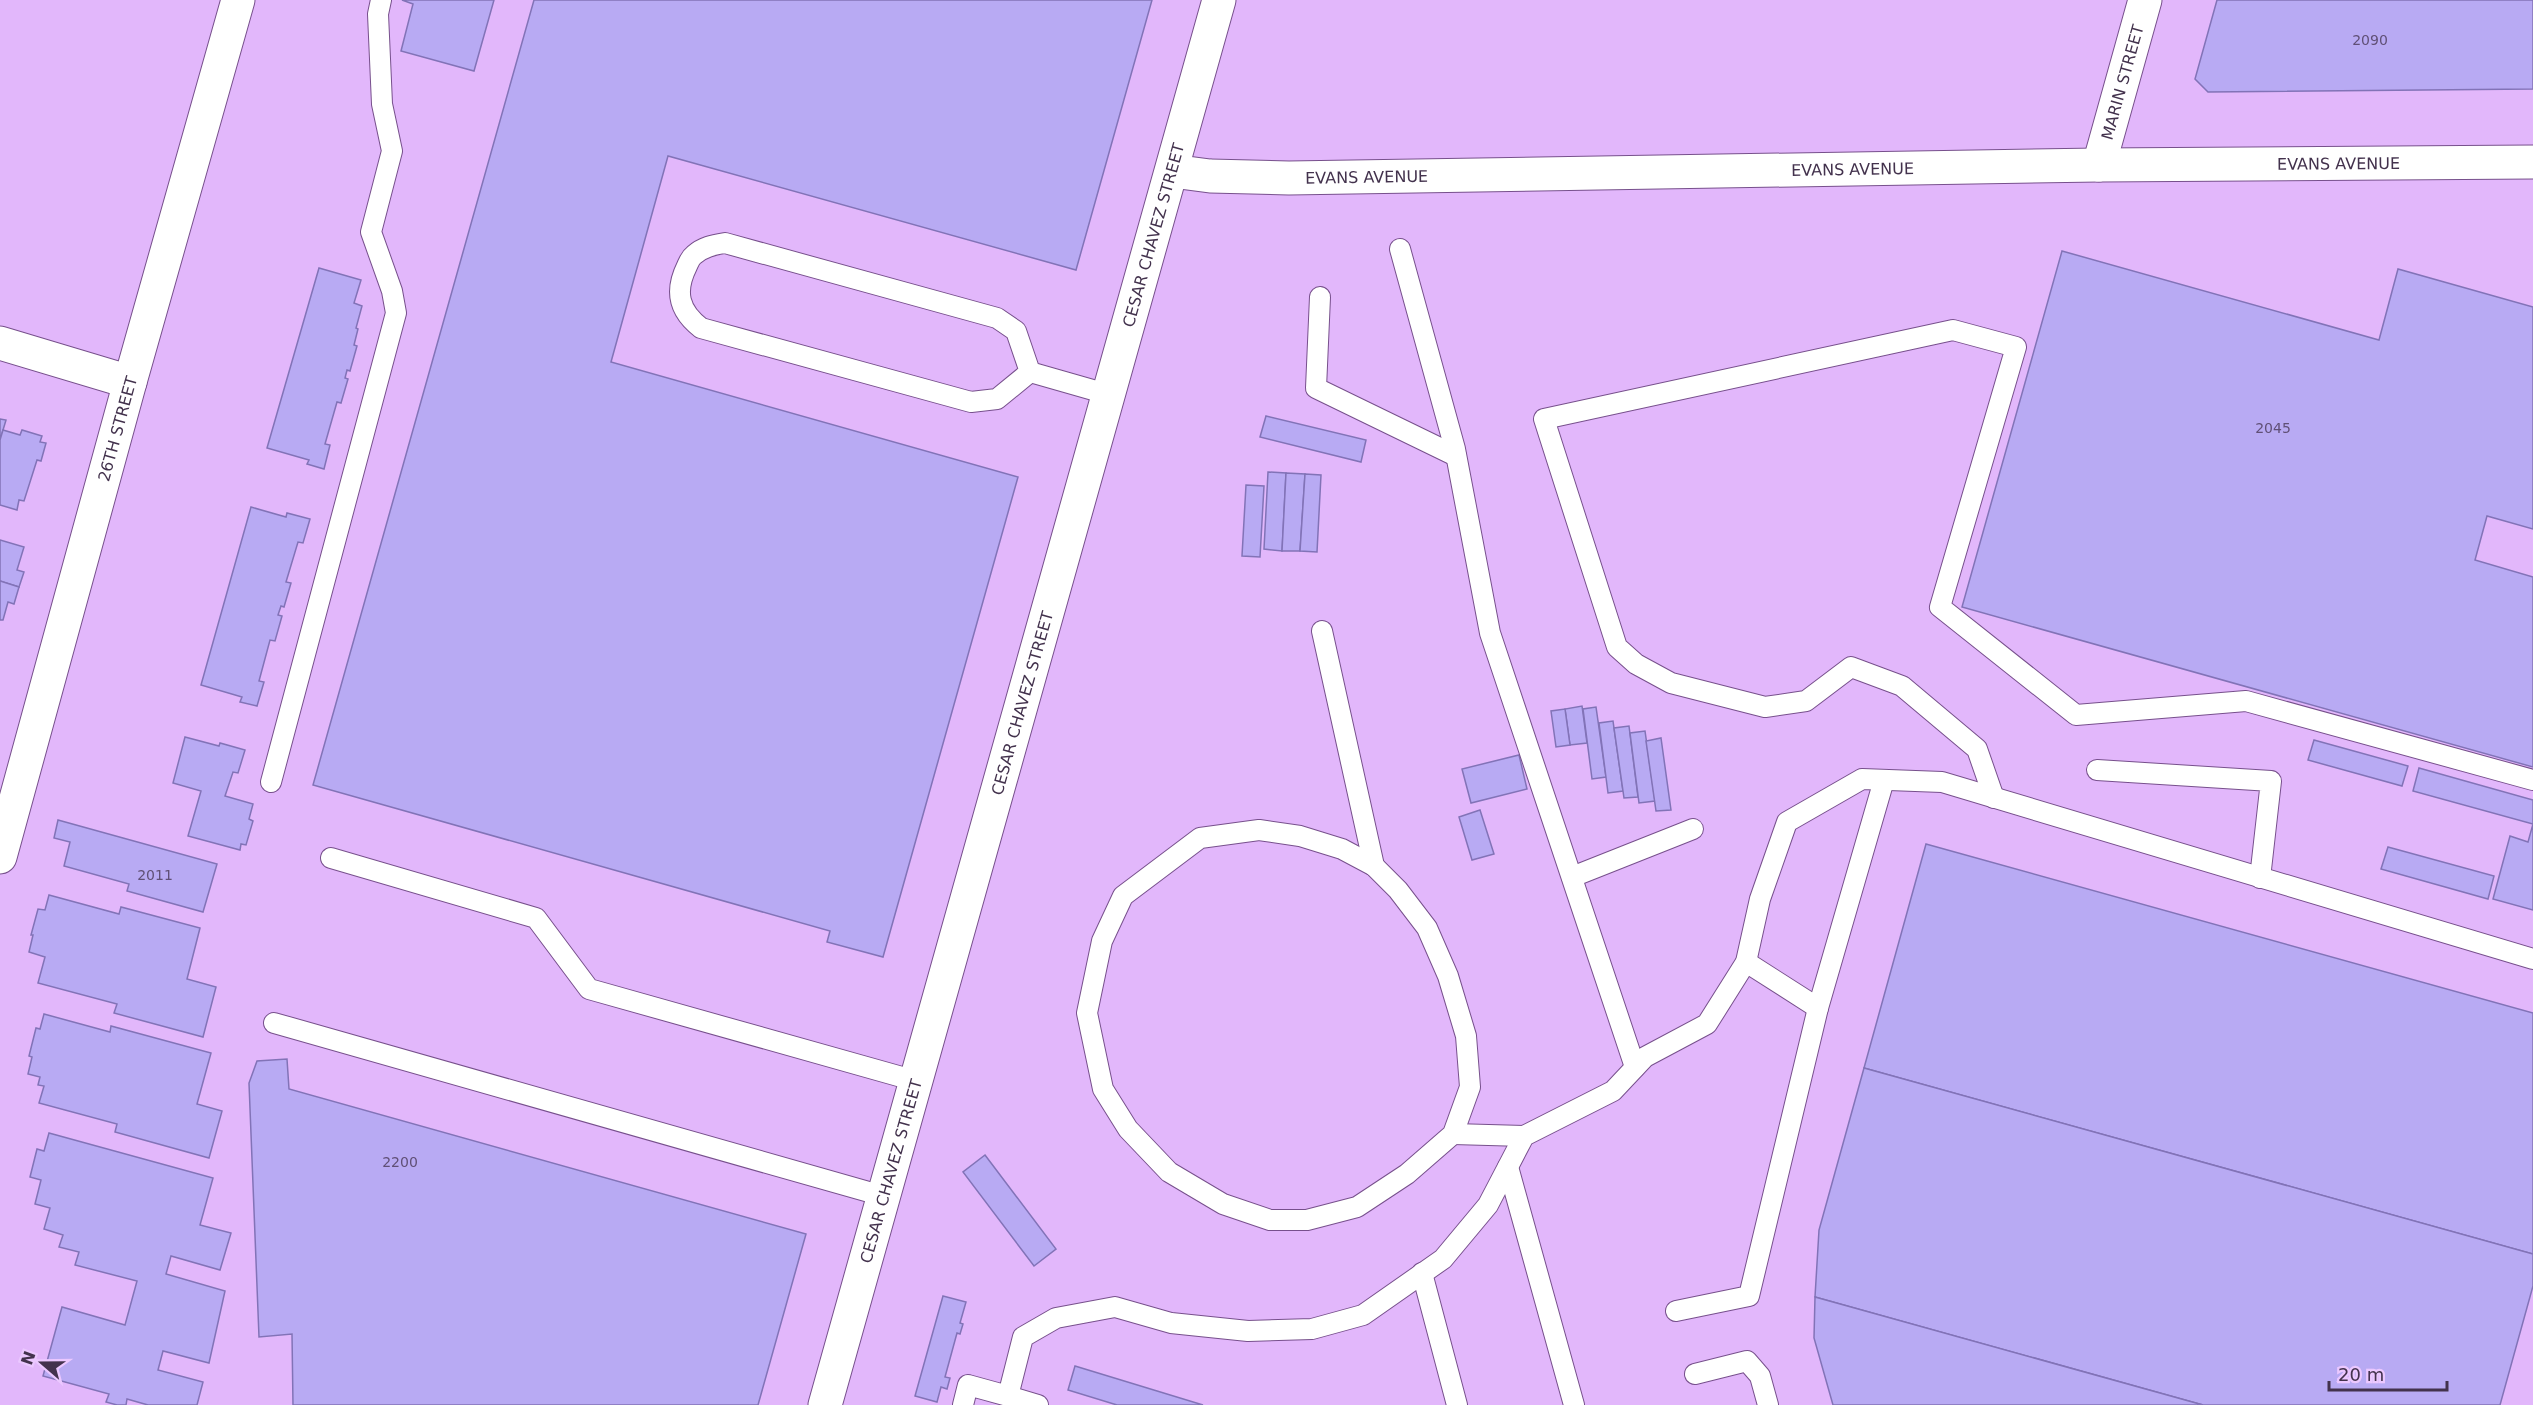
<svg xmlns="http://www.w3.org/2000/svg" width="2533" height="1405" font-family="'DejaVu Sans',sans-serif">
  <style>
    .building { fill: #b8aaf3; stroke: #8273b7; stroke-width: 1.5 }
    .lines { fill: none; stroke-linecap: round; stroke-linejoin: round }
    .lane-casing { stroke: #77508c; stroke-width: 22 }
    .street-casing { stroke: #77508c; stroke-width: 35 }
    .primary-casing { stroke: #77508c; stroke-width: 35 }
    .lane { stroke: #fff; stroke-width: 20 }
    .street { stroke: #fff; stroke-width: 33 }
    .primary { stroke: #fff; stroke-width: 33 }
    .labels { text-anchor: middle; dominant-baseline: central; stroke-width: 4.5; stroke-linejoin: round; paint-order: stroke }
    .number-label { font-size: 14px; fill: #605076 }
    .street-label { font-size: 16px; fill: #43324d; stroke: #ebc8ff }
  </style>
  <rect width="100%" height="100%" fill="#e2b7fb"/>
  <g class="building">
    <polygon points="402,0 494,0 474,71 401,51 413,4"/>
    <polygon points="534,0 1152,0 1076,270 668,156 611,362 1018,477 883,957 827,942 830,931 313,785"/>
    <polygon points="2217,0 2533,0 2533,89 2208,92 2195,79"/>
    <polygon points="2062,251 2379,340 2398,269 2533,307 2533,529 2487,516 2475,560 2533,577 2533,767 1962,607"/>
    <polygon points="319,268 361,280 354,303 362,306 356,328 358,329 354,345 357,346 350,371 347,370 345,378 348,379 341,403 337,402 325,444 330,445 324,469 307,464 309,460 267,448"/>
    <polygon points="1266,416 1366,440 1361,462 1260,437"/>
    <polygon points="0,419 6,420 0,440"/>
    <polygon points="3,430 20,435 22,430 42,436 40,442 46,443 41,461 37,460 24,501 19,500 17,510 0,505 0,440"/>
    <polygon points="1268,472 1286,473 1282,551 1264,549"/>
    <polygon points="1286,473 1305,474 1300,551 1282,551"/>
    <polygon points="1305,474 1321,475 1317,552 1300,551"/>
    <polygon points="1246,485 1264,486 1260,557 1242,556"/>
    <polygon points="251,507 286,517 287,513 310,519 303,543 298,542 286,582 291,583 284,607 281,606 278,615 282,616 275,641 270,640 259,681 264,682 257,706 240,702 242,697 201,685"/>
    <polygon points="0,540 24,547 17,570 24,572 19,587 0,581"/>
    <polygon points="0,581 19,587 14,604 8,602 3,620 0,620"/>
    <polygon points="1582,706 1587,743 1570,745 1565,709"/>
    <polygon points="1596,707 1606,777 1592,779 1583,709"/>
    <polygon points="1565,709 1570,745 1556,747 1551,711"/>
    <polygon points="1613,721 1623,791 1608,793 1599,723"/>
    <polygon points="1629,726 1638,797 1624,798 1614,728"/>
    <polygon points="1645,731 1655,801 1639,803 1630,733"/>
    <polygon points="185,737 219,746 220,743 245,750 238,773 233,772 225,796 253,804 249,819 253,821 246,845 241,844 240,850 188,836 201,791 173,783"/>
    <polygon points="1661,738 1671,810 1656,811 1646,741"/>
    <polygon points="2314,740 2408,766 2402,786 2308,760"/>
    <polygon points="1519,755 1527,789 1471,803 1462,769"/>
    <polygon points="2419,768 2533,800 2533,910 2493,899 2510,836 2528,842 2533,824 2413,791"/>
    <polygon points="1480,810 1494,854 1472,860 1459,817"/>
    <polygon points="58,820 217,864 203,912 127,891 129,884 64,866 70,842 54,838"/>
    <polygon points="1926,844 2533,1013 2533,1254 1864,1068"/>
    <polygon points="2388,847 2494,876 2488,899 2381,869"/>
    <polygon points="49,895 119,914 121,907 200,928 187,979 216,987 203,1037 114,1013 117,1004 38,983 45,957 29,952 33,935 31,935 38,909 45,910"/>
    <polygon points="44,1014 110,1032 111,1026 211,1053 197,1104 222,1111 209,1158 115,1132 117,1124 39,1103 44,1086 38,1085 40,1077 28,1074 32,1057 29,1056 36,1028 40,1029"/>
    <polygon points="287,1059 289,1089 806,1234 758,1405 293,1405 292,1334 259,1337 249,1083 257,1061"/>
    <polygon points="1864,1068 2533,1254 2533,1286 2500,1405 2203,1405 1815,1297 1819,1230"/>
    <polygon points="49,1133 213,1178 200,1225 231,1233 220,1270 171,1256 166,1274 225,1291 209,1363 163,1351 158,1370 203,1382 197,1405 148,1405 127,1399 126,1405 117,1405 106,1402 109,1394 43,1376 62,1307 125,1325 137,1281 75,1265 79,1252 59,1247 63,1235 44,1229 50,1208 35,1204 41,1180 30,1177 37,1149 44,1151"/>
    <polygon points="985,1155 1056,1249 1034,1266 963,1172"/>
    <polygon points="943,1296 966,1302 960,1323 963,1324 960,1334 957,1333 945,1377 950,1378 947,1389 941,1387 937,1402 915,1396"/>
    <polygon points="1815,1297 2203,1405 1833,1405 1814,1338"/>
    <polygon points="1075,1366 1203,1405 1117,1405 1068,1390"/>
  </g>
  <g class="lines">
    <defs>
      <g id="lane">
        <polyline points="1400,249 1455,449 1490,633 1635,1067"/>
        <polyline points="1320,297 1316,388 1456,456"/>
        <path d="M1030 372 997 399 971 402 701 328C679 311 674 292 687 266 689 262 690 258 694 255 703 247 713 245 725 243L997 318 1016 331 1030 372 1107 394"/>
        <polyline points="1322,631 1374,866"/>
        <polyline points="2097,770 2271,781 2260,878"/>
        <polyline points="271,782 396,313 392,291 371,232 392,151 382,104 378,14 381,0"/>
        <polyline points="1994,798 1977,749 1902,686 1851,667 1806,701 1765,707 1671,683 1636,664 1617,647 1544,419 1953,330 2016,347 1940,607 2076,715 2246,701 2533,780"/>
        <polygon points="1259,830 1300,836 1342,849 1374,866 1398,890 1427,928 1448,976 1466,1036 1470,1087 1453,1134 1407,1174 1357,1207 1307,1220 1270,1220 1223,1204 1169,1172 1128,1129 1103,1089 1087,1013 1102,941 1123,896 1200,838"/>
        <polyline points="331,858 536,918 589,989 916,1081"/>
        <polyline points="1572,877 1693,829"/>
        <polyline points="1746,962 1818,1008"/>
        <polyline points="274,1023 883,1196"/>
        <polyline points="1453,1134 1524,1136"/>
        <polyline points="1508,1167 1574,1405"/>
        <polyline points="1422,1273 1457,1405"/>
        <polyline points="1676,1311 1749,1296 1818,1008 1884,780"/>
        <polyline points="1695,1374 1747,1361 1760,1376 1768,1405"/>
        <polyline points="1008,1396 1038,1405"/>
        <polyline points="963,1405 968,1385 1008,1396 1023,1337 1056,1318 1115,1307 1171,1323 1248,1331 1312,1329 1363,1315 1443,1259 1488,1205 1524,1136 1613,1091 1645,1057 1707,1024 1746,962 1760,899 1787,822 1862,779 1942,782 2533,959"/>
      </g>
      <g id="street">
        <path id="s1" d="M2099 165 2145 0"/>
        <polyline points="0,343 130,382"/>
        <path id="s2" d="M0 857 130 382 238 0"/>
      </g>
      <g id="primary">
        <path id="s3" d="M1172 171 1210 176 1289 178 2099 165 2533 162"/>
        <path id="s4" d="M825 1405 1219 0"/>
      </g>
    </defs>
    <use href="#lane" class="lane-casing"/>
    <use href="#street" class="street-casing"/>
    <use href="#primary" class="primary-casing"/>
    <use href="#lane" class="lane"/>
    <use href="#street" class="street"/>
    <use href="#primary" class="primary"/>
  </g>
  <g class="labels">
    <g class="number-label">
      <text x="2370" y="40">2090</text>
      <text x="2273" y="428">2045</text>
      <text x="155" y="875">2011</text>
      <text x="400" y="1162">2200</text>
    </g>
    <g class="street-label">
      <text stroke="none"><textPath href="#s1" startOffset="86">MARIN STREET</textPath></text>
      <text stroke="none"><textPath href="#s3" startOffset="1167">EVANS AVENUE</textPath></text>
      <text stroke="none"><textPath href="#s3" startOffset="681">EVANS AVENUE</textPath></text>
      <text stroke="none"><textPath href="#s3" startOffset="195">EVANS AVENUE</textPath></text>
      <text stroke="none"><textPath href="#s4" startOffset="1215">CESAR CHAVEZ STREET</textPath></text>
      <text stroke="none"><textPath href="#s2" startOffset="444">26TH STREET</textPath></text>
      <text stroke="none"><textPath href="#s4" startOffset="729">CESAR CHAVEZ STREET</textPath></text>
      <text stroke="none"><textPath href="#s4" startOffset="243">CESAR CHAVEZ STREET</textPath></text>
    </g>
  </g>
  <g transform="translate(42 1363) rotate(290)" stroke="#ebc8ff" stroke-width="4.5" paint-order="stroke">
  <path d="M0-4.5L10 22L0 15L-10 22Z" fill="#43324d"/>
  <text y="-9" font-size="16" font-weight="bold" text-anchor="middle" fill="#43324d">N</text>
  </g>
  <path d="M2329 1381v9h118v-9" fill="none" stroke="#43324d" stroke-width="3"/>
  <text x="2338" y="1381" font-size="18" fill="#43324d" stroke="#ebc8ff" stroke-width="4.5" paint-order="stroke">20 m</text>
</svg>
